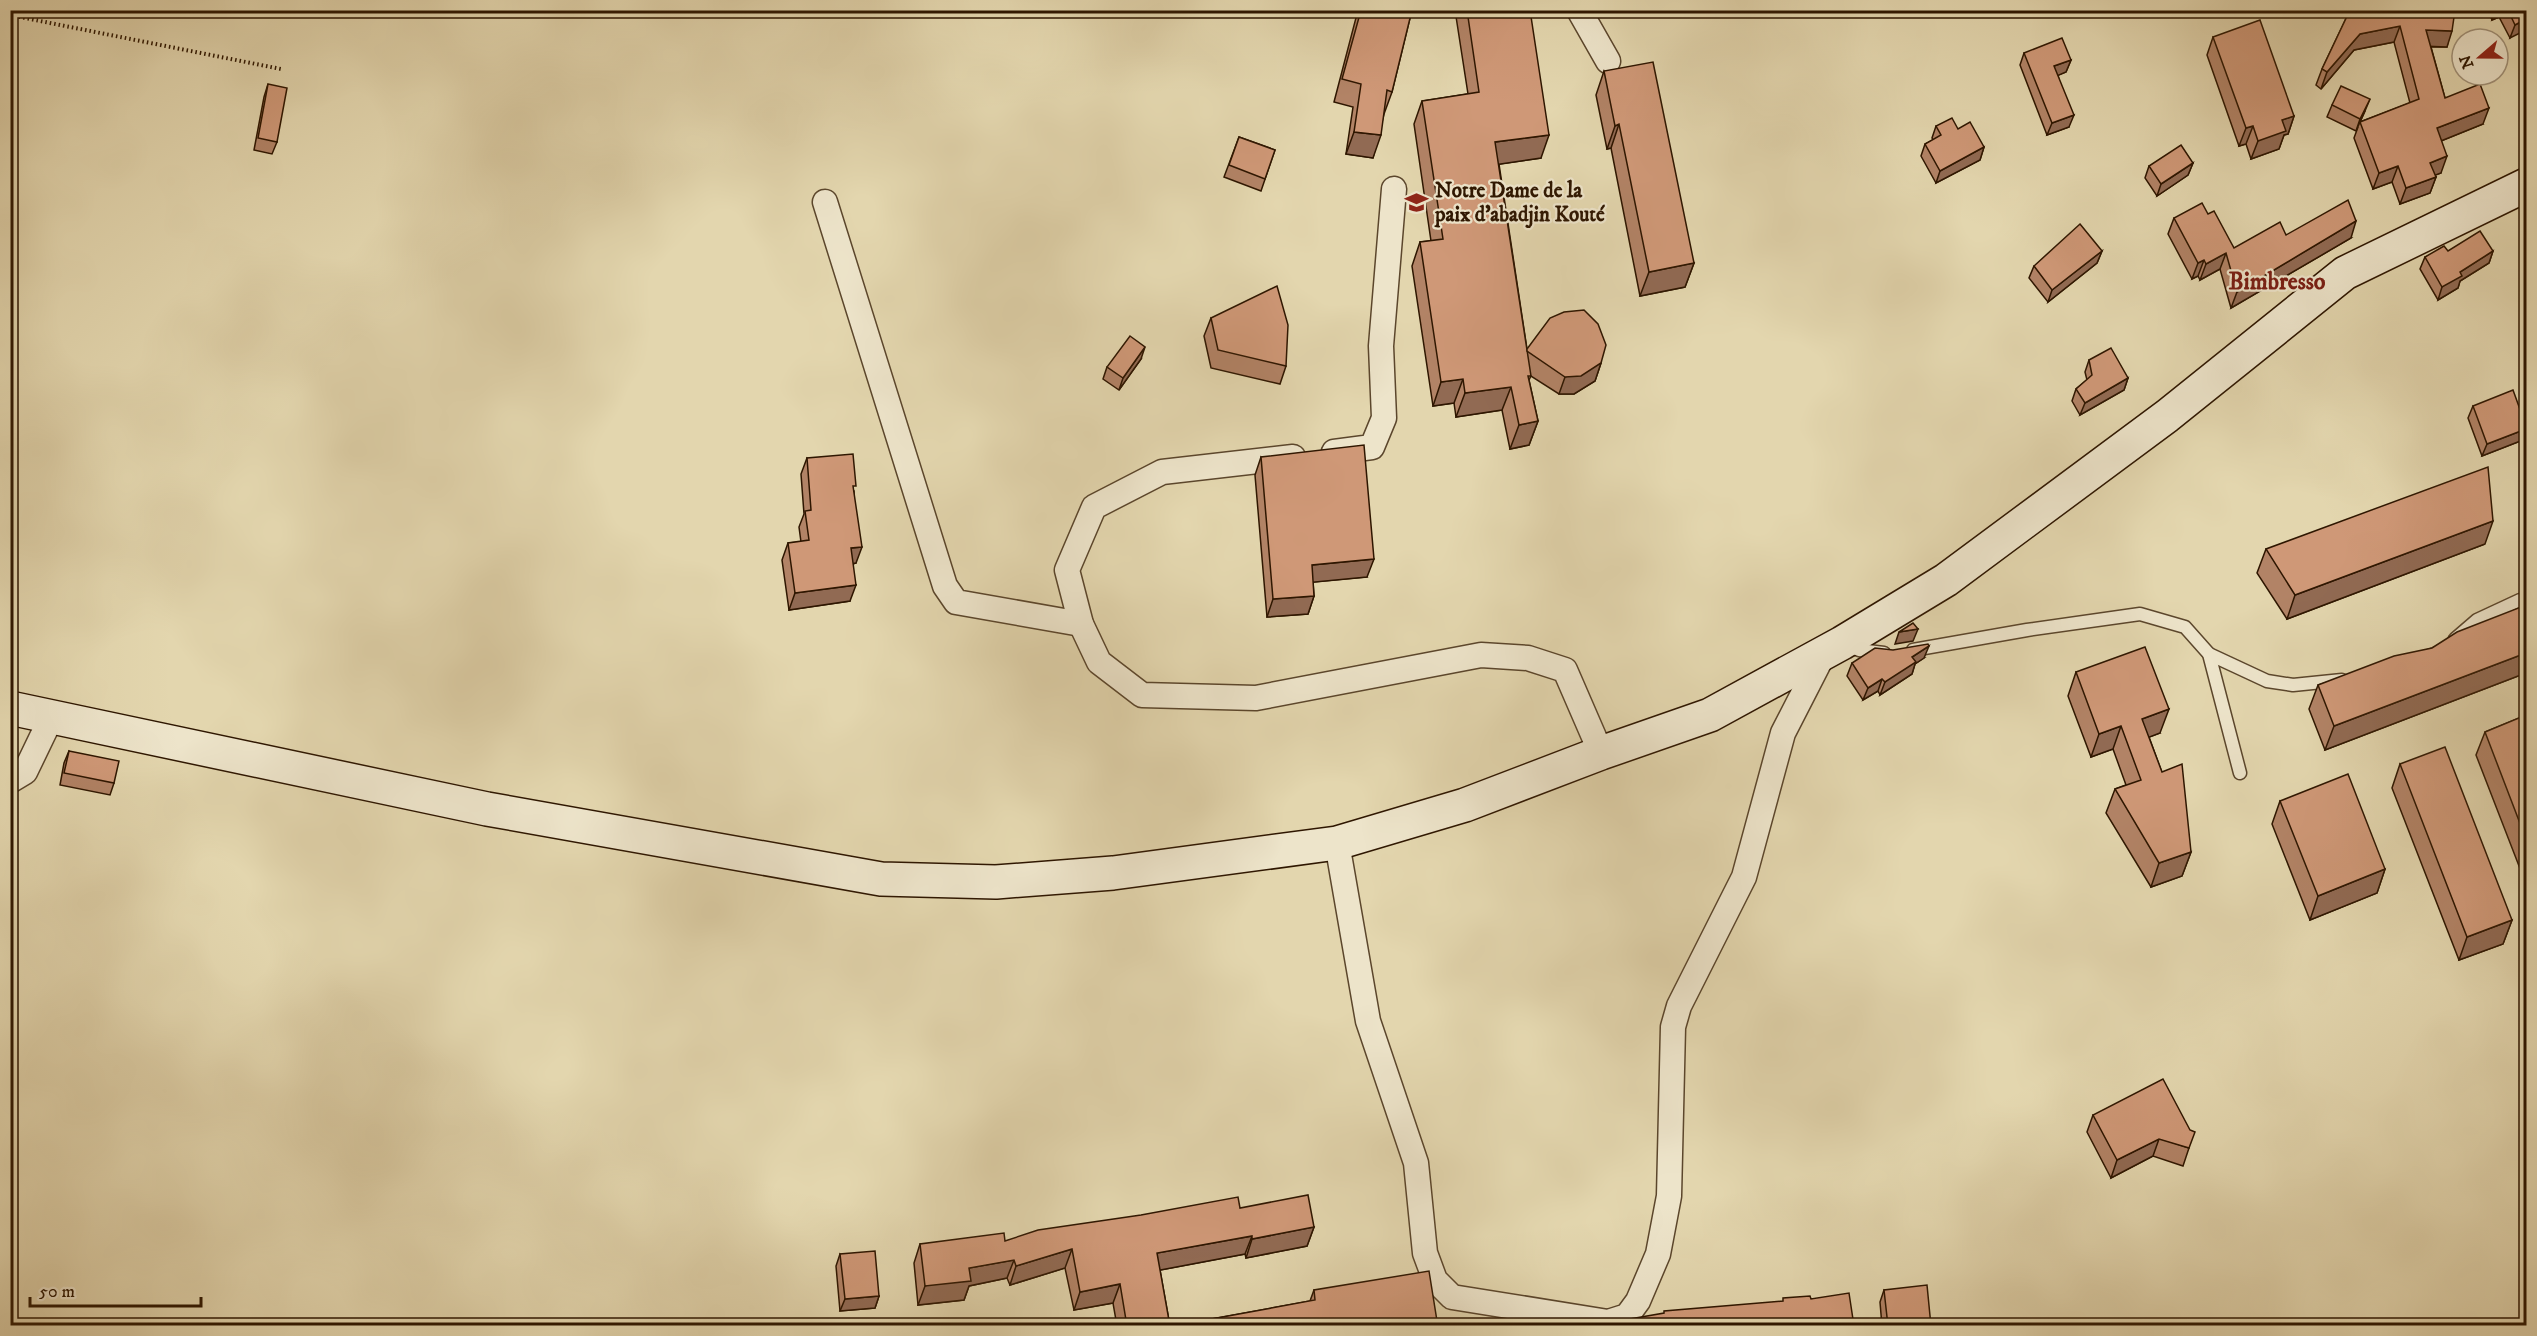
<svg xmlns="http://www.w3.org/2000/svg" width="2537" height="1336" font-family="'IM FELL DW Pica',serif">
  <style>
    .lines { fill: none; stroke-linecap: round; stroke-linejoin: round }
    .lane-casing { stroke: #5b462c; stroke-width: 15 }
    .street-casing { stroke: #5b462c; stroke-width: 27 }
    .secondary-casing { stroke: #2e1600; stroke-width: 36 }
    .path { stroke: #2e1600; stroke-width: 4; stroke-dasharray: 1.5 3; stroke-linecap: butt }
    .lane { stroke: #ede4ca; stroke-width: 12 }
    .street { stroke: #ede4ca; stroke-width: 24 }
    .secondary { stroke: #ede4ca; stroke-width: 33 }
    .wall { fill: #b28366; stroke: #2e1600; stroke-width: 1.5 }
    .shaded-wall { fill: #916a53; stroke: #2e1600; stroke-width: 1.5 }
    .building { fill: #cf9877; stroke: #2e1600; stroke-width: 1.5 }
    .labels { text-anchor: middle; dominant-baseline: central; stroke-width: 4.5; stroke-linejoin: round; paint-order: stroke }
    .poi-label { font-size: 21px; font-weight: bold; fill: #2e1600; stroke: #ede4ca; text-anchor: start }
    .quarter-label { font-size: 24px; font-weight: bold; fill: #7a1f14; stroke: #ede4ca }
  </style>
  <rect width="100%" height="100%" fill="#e3d6ae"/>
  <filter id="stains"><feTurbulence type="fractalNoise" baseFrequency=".00333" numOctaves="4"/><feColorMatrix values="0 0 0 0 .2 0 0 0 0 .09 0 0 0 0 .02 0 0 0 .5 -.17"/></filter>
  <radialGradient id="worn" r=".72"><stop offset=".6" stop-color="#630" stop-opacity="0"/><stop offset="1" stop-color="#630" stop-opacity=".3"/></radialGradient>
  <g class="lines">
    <defs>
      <g id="lane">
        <polyline points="2455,639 2477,620 2520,600"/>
        <polyline points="1846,645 1859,650 1884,653"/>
        <polyline points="1913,650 2027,630 2140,614 2185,627 2209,654 2240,773"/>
        <polyline points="2209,654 2267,681 2293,685 2342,680"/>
      </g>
      <g id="street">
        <polyline points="1579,10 1608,61"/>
        <polyline points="825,202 945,586 956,602 1081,624"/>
        <polyline points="1334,452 1372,447 1384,418 1381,346 1394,189"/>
        <polyline points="1293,457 1162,472 1094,507 1067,570 1081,624 1099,662 1142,695 1256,698 1481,655 1528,658 1565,670 1601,753"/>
        <polyline points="10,781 25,772 52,716"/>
        <polyline points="1337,843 1368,1021 1416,1163 1425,1253 1435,1280 1452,1297 1608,1322 1627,1316 1638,1301 1658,1254 1669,1196 1673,1027 1679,1006 1744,877 1783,733 1824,653"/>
      </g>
      <polyline id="secondary" points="10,708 487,809 881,879 996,882 1113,873 1337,843 1465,805 1601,753 1710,715 1842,643 1946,580 2167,416 2345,273 2526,185"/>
    </defs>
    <use href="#lane" class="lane-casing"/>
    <use href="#street" class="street-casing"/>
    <use href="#secondary" class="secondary-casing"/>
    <polyline class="path" points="10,15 281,69"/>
    <use href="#lane" class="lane"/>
    <use href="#street" class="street"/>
    <use href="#secondary" class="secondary"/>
  </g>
  <g class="wall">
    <polygon points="1357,10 1412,10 1392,92 1384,114 1373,158 1346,154 1353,107 1334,102 1357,14"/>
    <polygon points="1455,10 1530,10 1541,158 1499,164 1527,349 1601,363 1595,381 1574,394 1559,394 1531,376 1529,380 1538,421 1529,445 1510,449 1502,410 1456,417 1454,403 1433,406 1412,266 1420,242 1431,241 1414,124 1422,101 1468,94"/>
    <polygon points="2350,10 2455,10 2447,47 2431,47 2445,98 2483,124 2441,141 2441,173 2435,175 2436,177 2430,193 2400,204 2392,182 2373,189 2354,138 2358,127 2356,131 2327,117 2332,105 2365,111 2360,122 2410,103 2394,42 2354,50 2321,89 2316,85 2322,69"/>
    <polygon points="2488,10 2526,10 2510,38 2499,17 2492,20"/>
    <polygon points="2213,37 2294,116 2288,134 2284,135 2279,149 2251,159 2246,144 2239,146 2207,55"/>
    <polygon points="2024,53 2071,60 2066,72 2058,75 2069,127 2047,135 2020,65"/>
    <polygon points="1604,71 1694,263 1685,287 1640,296 1611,148 1607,149 1596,95"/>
    <polygon points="268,84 277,142 272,154 254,150 264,97"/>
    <polygon points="1936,126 1958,129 1984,147 1980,160 1936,183 1921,156 1925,144 1933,140 1932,138"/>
    <polygon points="1239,137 1275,150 1261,191 1224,177"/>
    <polygon points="2193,163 2188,175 2157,196 2145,178 2149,166"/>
    <polygon points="2208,214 2234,248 2286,235 2351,238 2231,308 2220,269 2200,280 2198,276 2192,279 2168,234 2174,218"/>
    <polygon points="2102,251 2097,263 2048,302 2029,278 2034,266"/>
    <polygon points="2448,251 2493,251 2489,263 2460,281 2458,288 2438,300 2420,269 2425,257"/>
    <polygon points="1211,318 1286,366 1280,384 1211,368 1204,336"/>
    <polygon points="1141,359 1119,390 1103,379 1107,367"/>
    <polygon points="2089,360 2128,378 2124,390 2080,415 2072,401 2076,389 2087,380 2085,372"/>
    <polygon points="2473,406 2523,440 2482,456 2468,418"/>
    <polygon points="1261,457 1367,577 1313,582 1314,596 1308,614 1267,617 1255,475"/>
    <polygon points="807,458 854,491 856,563 853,564 850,601 789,610 782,560 788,543 801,542 799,527 804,514 801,474"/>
    <polygon points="2485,544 2287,619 2257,573 2266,549"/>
    <polygon points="2526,605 2526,673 2325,750 2309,709 2318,685 2432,648"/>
    <polygon points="1924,658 1915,664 1912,674 1880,695 1878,691 1863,700 1847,676 1852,663"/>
    <polygon points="2076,672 2160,733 2149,737 2191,852 2182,876 2151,887 2106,813 2115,789 2126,785 2113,749 2091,757 2068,696"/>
    <polygon points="2526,715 2526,884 2476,755 2485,732"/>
    <polygon points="69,751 114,783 110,795 60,785 64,763"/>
    <polygon points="2400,764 2512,920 2503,944 2459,960 2392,788"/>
    <polygon points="2280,801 2385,869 2377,893 2310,920 2272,824"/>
    <polygon points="2093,1115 2189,1148 2183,1166 2153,1156 2111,1178 2087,1132"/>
    <polygon points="1240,1208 1314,1227 1307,1246 1246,1258 1245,1254 1160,1270 1170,1326 1117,1326 1113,1303 1074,1310 1065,1268 1010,1285 1007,1278 969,1286 964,1300 918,1305 914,1263 920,1244 1005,1241"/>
    <polygon points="840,1254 879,1296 875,1308 840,1311 836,1266"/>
    <polygon points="1314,1290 1435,1326 1204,1326 1206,1320 1310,1301"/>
    <polygon points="1884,1290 1931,1326 1882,1326 1880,1302"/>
  </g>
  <g class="shaded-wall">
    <polygon points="2496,10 2501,10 2499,17 2492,20"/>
    <polygon points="2526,19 2526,30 2510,38 2515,25"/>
    <polygon points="2400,26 2394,42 2354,50 2321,89 2327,72 2360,34"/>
    <polygon points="2426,30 2452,31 2447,47 2420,46"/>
    <polygon points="2071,60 2066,72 2050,79 2054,66"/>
    <polygon points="2370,99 2365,111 2356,131 2360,119"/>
    <polygon points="2489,108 2483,124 2431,145 2437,128"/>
    <polygon points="2074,115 2069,127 2047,135 2052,123"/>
    <polygon points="2294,116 2288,134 2284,135 2279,149 2251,159 2258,141 2282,120"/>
    <polygon points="1619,124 1611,148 1607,149 1615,126"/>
    <polygon points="2253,126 2246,144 2239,146 2246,128"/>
    <polygon points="1354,132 1381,135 1373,158 1346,154"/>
    <polygon points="1549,135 1541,158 1487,166 1495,142"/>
    <polygon points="1984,147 1980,160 1936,183 1940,171"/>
    <polygon points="2447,156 2441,173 2425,179 2430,163"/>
    <polygon points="2193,163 2188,175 2157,196 2161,184"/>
    <polygon points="2398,166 2392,182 2373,189 2379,173"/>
    <polygon points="2436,177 2430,193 2400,204 2406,188"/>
    <polygon points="2356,221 2351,238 2231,308 2237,292"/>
    <polygon points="2102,251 2097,263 2048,302 2052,290"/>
    <polygon points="2493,251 2489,263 2460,281 2458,288 2438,300 2442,287 2460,272"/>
    <polygon points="2226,253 2220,269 2200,280 2206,264"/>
    <polygon points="2204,260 2198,276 2192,279 2198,263"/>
    <polygon points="1694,263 1685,287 1640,296 1649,272"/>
    <polygon points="1145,347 1141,359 1119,390 1123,378"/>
    <polygon points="1601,363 1595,381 1574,394 1559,394 1565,377"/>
    <polygon points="2128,378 2124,390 2080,415 2085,403"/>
    <polygon points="1463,379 1454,403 1433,406 1441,382"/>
    <polygon points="1511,387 1502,410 1456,417 1465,393"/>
    <polygon points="1538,421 1529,445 1510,449 1519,425"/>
    <polygon points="2526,429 2523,440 2482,456 2487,444"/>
    <polygon points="2493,521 2485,544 2287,619 2295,595"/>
    <polygon points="862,547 856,563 845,565 851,548"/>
    <polygon points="1374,559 1367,577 1305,583 1312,565"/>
    <polygon points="856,585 850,601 789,610 795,593"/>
    <polygon points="1314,596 1308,614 1267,617 1273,599"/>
    <polygon points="1918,629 1913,641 1895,644 1899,632"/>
    <polygon points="1929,646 1924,658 1915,664 1912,674 1880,695 1885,682 1912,657"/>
    <polygon points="2526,653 2526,673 2325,750 2334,726"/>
    <polygon points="1882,679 1878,691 1863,700 1868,688"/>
    <polygon points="2169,709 2160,733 2134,743 2142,719"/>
    <polygon points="2121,726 2113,749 2091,757 2099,734"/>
    <polygon points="2191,852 2182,876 2151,887 2159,863"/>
    <polygon points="2385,869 2377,893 2310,920 2318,896"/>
    <polygon points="2512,920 2503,944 2459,960 2467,937"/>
    <polygon points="2159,1139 2153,1156 2111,1178 2117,1160"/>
    <polygon points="1314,1227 1307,1246 1246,1258 1252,1239"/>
    <polygon points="1252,1236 1245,1254 1150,1272 1157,1253"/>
    <polygon points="1072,1249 1065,1268 1010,1285 1016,1266"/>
    <polygon points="1014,1260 1007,1278 969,1286 964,1300 918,1305 925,1286 969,1268"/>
    <polygon points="1120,1284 1113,1303 1074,1310 1080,1292"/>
    <polygon points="879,1296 875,1308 840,1311 845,1299"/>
    <polygon points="1437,1321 1435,1326 1407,1326"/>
  </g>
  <g class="building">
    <polygon points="1361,10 1412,10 1392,92 1387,90 1381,135 1354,132 1361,84 1342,79"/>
    <polygon points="1467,10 1530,10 1549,135 1495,142 1531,376 1528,376 1538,421 1519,425 1511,387 1465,393 1463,379 1441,382 1420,242 1443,239 1422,101 1479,92"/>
    <polygon points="2350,10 2455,10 2452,31 2426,30 2445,98 2480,84 2489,108 2437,128 2447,156 2430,163 2436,177 2406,188 2398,166 2379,173 2360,122 2419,99 2400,26 2360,34 2327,72 2322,69"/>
    <polygon points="2508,10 2526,10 2526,19 2515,25"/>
    <polygon points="2260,20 2294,116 2282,120 2286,131 2258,141 2253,126 2246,128 2213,37"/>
    <polygon points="2062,38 2071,60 2054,66 2074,115 2052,123 2024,53"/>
    <polygon points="1653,62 1694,263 1649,272 1619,124 1615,126 1604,71"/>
    <polygon points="268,84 287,88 277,142 258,138"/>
    <polygon points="2341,86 2370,99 2360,119 2332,105"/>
    <polygon points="1952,118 1958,129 1970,122 1984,147 1940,171 1925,144 1941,135 1936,126"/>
    <polygon points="1239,137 1275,150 1265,179 1229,165"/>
    <polygon points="2181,145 2193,163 2161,184 2149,166"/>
    <polygon points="2348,200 2356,221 2237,292 2226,253 2206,264 2204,260 2198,263 2174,218 2202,203 2208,214 2214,211 2234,248 2280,222 2286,235"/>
    <polygon points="2080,224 2102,251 2052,290 2034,266"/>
    <polygon points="2480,231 2493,251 2460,272 2462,276 2442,287 2425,257 2444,246 2448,251"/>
    <polygon points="1277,286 1288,325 1286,366 1218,350 1211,318"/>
    <polygon points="1584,310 1598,324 1606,345 1601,363 1581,376 1565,377 1527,351 1527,349 1550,318 1564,312"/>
    <polygon points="1130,336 1145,347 1123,378 1107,367"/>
    <polygon points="2111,348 2128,378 2085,403 2076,389 2092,375 2089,360"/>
    <polygon points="2513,390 2526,426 2526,429 2487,444 2473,406"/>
    <polygon points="1364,445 1374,559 1312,565 1314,596 1273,599 1261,457"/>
    <polygon points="853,454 856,486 853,486 862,547 851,548 856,585 795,593 788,543 809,540 805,511 811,510 807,458"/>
    <polygon points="2488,467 2493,521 2295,595 2266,549"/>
    <polygon points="2526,605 2526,653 2334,726 2318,685 2394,656 2432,648 2457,632"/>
    <polygon points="1913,623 1918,629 1899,632"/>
    <polygon points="1928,644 1929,646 1912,657 1916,662 1885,682 1882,679 1868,688 1852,663 1875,648 1893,650"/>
    <polygon points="2145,647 2169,709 2142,719 2162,772 2182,764 2191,852 2159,863 2115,789 2141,780 2121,726 2099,734 2076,672"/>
    <polygon points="2526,715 2526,839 2485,732"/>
    <polygon points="2445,747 2512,920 2467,937 2400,764"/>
    <polygon points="69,751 119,761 114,783 64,773"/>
    <polygon points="2348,774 2385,869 2318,896 2280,801"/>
    <polygon points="2163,1079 2190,1130 2195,1132 2189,1148 2159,1139 2117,1160 2093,1115"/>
    <polygon points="1308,1195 1314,1227 1252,1239 1252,1236 1157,1253 1170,1326 1127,1326 1120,1284 1080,1292 1072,1249 1016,1266 1014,1260 969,1268 971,1281 925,1286 920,1244 1004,1233 1005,1241 1038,1230 1141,1215 1238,1197 1240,1208"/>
    <polygon points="875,1251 879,1296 845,1299 840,1254"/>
    <polygon points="1429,1271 1437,1321 1407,1326 1207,1326 1206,1320 1315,1300 1314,1290"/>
    <polygon points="1927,1285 1931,1326 1888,1326 1884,1290"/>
    <polygon points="1849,1293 1854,1326 1613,1326 1612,1322 1664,1313 1664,1311 1783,1301 1783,1298 1810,1296 1811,1299"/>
  </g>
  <defs>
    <symbol id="university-bare" viewBox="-9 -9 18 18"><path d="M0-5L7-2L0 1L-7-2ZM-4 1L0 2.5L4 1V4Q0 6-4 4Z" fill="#8f2418" stroke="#ede4ca" stroke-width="2.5" paint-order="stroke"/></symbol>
  </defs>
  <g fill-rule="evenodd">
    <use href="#university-bare" x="1400" y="186" width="33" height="33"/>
  </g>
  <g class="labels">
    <g class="poi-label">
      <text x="1435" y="191">Notre Dame de la<tspan x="1435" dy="24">paix d'abadjin Kouté</tspan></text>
    </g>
    <g class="quarter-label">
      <text x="2277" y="282">Bimbresso</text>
    </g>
  </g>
  <rect width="2537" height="1336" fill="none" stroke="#e3d6ae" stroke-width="36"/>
  <rect x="12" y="12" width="2513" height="1312" fill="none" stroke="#2e1600" stroke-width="3"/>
  <rect x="18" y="18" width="2501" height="1300" fill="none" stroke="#2e1600" stroke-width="1.5"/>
  <g transform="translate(2480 57) rotate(250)"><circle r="28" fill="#ede4ca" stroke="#a19279" stroke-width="1.5"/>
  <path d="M0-4.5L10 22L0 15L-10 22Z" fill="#8f2418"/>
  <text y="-9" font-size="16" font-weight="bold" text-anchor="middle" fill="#2e1600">N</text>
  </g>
  <path d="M30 1297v9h171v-9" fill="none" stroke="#2e1600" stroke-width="3"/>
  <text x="39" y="1297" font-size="18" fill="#2e1600" stroke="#ede4ca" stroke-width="4.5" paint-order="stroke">50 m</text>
  <rect width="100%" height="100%" filter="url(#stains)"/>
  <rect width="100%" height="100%" fill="url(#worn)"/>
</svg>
